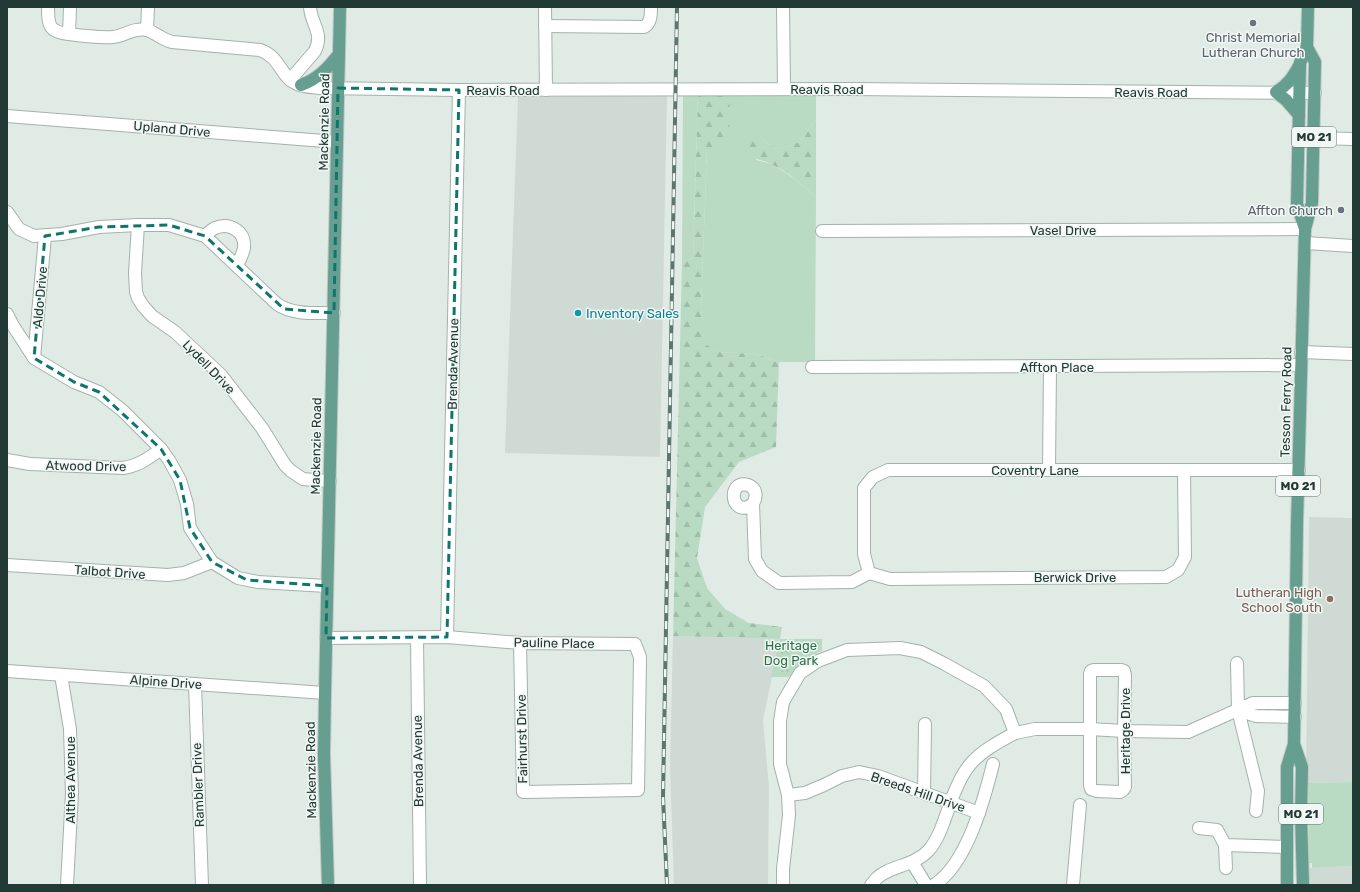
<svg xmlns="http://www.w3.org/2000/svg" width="1360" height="892" font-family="Rubik,sans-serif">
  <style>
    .built { fill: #cfdad5 }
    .grass { fill: #badbc3 }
    .forest { fill: url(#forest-firs) }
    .park { fill: url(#park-crowns) }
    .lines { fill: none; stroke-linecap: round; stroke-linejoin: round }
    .minor-casing { stroke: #a3b2ad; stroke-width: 14 }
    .major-casing { stroke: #c1c8c6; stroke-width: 14 }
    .minor { stroke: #fff; stroke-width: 12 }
    .major { stroke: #669f90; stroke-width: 12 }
    .rail-casing { stroke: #5c766f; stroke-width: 4 }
    .rail { stroke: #f1f7f4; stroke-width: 2.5; stroke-dasharray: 8; stroke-linecap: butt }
    .marked { fill: none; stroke: #0f766e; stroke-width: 3; stroke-dasharray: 8 5; stroke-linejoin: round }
    .worship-dot { fill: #6b7280; stroke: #f1f7f4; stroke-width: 1.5 }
    .culture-dot { fill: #0f9aa8; stroke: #f1f7f4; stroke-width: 1.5 }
    .education-dot { fill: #8d6e63; stroke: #f1f7f4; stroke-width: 1.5 }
    .labels { text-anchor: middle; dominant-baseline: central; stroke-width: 3; stroke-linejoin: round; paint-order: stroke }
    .shield { fill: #f1f7f4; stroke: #60736e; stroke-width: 1 }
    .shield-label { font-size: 12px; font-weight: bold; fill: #223a34 }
    .worship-label { font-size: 13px; fill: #5b616d; stroke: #f1f7f4 }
    .street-label { font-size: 13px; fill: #223a34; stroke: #f1f7f4 }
    .culture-label { font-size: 13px; fill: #0d838f; stroke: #f1f7f4; text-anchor: start }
    .education-label { font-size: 13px; fill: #785e54; stroke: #f1f7f4; text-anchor: end }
    .park-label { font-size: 13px; fill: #2d7046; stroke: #f1f7f4 }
  </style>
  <defs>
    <pattern id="forest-firs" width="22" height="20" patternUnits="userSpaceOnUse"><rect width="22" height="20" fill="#badbc3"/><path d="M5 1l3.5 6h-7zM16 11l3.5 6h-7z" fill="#a0bda8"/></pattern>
    <pattern id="park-crowns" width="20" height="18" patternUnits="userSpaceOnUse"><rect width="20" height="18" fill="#badbc3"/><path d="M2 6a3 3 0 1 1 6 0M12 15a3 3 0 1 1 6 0" fill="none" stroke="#a0bda8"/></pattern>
  </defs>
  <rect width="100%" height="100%" fill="#e0ebe6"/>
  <g class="built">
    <polygon points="667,96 660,457 505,453 518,97"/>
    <polygon points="1309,517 1353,518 1353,782 1306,783"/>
    <polygon points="673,636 780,639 763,720 769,787 768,885 674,885 670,766"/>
    <polygon points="1353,866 1353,885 1309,885 1308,868"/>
  </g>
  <g class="grass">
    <polygon points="698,94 693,258 682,262 683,96"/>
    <path d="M730 94H816V120C808 127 809 132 803 138 797 145 786 147 777 149L762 140 756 160 772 164 795 179 816 197 815 362H779L756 354 718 352 706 345 701 309 707 149Z"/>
    <polygon points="1353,782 1353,866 1312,868 1312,863 1309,863 1308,783"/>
  </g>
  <g class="forest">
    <polygon points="698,94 730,94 729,140 707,149 701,310 707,345 718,352 756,354 779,362 776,447 739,462 705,507 697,558 707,588 725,609 749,623 782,627 780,639 673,636 682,262 693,258"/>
    <path d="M816 120V197C802 185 789 172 773 165 757 157 750 161 739 144L746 137 762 140 777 149C786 147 797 145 803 138 809 132 808 127 816 120Z"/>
  </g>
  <path class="park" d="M780 639H822V651C807 657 798 665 789 677H771Z"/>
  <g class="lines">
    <defs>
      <g id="minor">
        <path d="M48 7C48 26 49 32 69 34L70 7"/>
        <polyline points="545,7 546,90"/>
        <polyline points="783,7 784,89"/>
        <path d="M545 26 644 27C651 23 651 15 651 7"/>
        <polyline points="147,30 148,7"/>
        <path d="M69 34C84 36 99 38 113 37 125 36 134 27 147 30 156 33 163 40 172 42L260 50C281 57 280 77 297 84 304 87 312 87 319 88L459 90 848 89 1315 93"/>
        <path d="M290 80 315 51C324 32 311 25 310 7"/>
        <polyline points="7,116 337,142"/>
        <polyline points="1314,138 1353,139"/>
        <path d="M7 212 19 229 34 236 62 234 99 227 138 225H169L205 236 277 304C293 315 314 313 334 313"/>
        <polyline points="138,225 135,273 136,292 138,298 143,306 152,316 175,332 221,375 262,428 285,465 291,471 303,479 313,480 330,481"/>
        <polyline points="822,231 1305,229"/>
        <path d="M205 236C208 233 211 230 215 228 229 222 246 231 244 248 243 254 239 261 237 266"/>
        <polyline points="1305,243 1353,246"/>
        <polyline points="7,314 12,324 34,358 74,382 99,392 123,411 161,449 169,460 180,480 187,504 190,528 212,562 238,578 258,582 327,586"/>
        <polyline points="1301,352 1353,354"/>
        <polyline points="34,358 45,236"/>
        <polyline points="812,367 1301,365"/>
        <path d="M7 460 30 464 123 468C138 466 149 458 161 449"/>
        <polyline points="1049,469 1050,367"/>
        <path d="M753 504C731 520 726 479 748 485 757 488 757 497 753 504L755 559 762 571 779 583 852 582 869 573"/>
        <polyline points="7,565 168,575 184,573 212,562"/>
        <polyline points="869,573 864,554 864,488 873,477 888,470 1299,470"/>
        <polyline points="869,573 890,579 1166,577 1178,570 1185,557 1184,471"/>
        <polyline points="447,637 459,90"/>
        <polyline points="326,638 447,637 520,643 635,644 640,657 638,790 523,792 520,643"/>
        <polyline points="417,638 420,885"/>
        <polyline points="1237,663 1238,710 1258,791 1256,811"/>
        <polygon points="1094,670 1121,670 1124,671 1125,675 1124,731 1125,787 1123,790 1120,792 1097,791 1091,789 1090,785 1090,674 1091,671"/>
        <polyline points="7,671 325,693"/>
        <polyline points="61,675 70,729 72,793 67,885"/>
        <polyline points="195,684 202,885"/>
        <polyline points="1238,710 1256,716 1295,717"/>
        <polyline points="924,793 925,724"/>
        <polyline points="788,795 805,793 824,785 842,776 859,772 878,776 979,813"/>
        <polyline points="1199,828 1217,830 1225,845 1287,847"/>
        <polyline points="1225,845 1226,868"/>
        <polyline points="912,862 926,885"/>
        <polyline points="783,885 783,869 789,815 788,795 780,764 780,721 783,702 800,673 818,661 847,650 900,648 921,652 943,663 984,686 1006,709 1015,733 1035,729 1090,729 1124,731 1188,732 1253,703 1295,703"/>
        <path d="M871 885C873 883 875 880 877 878 889 866 914 866 928 851 938 840 943 824 948 810 963 764 974 755 1015 733"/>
        <path d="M934 885C967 864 984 800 993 764"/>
        <polyline points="1073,885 1080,805"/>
      </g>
      <g id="major">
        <path d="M301 85C318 79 328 68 339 54"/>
        <path d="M1299 115 1286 100 1276 92C1288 85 1293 77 1300 64"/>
        <polyline points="1305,229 1297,204 1300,63 1307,47 1308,7"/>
        <polyline points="1294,744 1302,767 1301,814 1303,885"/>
        <polyline points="328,885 324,754 325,693 340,7"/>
        <polyline points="1287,885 1287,767 1294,744 1297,524 1305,229 1312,203 1315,62 1307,47"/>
      </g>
    </defs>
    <use href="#minor" class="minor-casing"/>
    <use href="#major" class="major-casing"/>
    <use href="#minor" class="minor"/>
    <use href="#major" class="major"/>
    <defs>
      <polyline id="rail" points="667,885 663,797 677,7"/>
    </defs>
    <use href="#rail" class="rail-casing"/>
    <use href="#rail" class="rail"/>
  </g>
  <path class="marked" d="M338 88 459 90 447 637 326 638 327 586 247 580 212 562 190 528 180 480 161 449 99 392 74 382 34 358 45 236 99 227 169 225 205 236 284 309 334 313Z"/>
  <g class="worship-dot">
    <circle cx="1253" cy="23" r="4"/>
    <circle cx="1341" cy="210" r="4"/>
  </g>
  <circle class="culture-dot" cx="578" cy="313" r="4"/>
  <circle class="education-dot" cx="1330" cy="599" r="4"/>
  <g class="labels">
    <g class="shield">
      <rect x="1292" y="127" width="44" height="20" rx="3"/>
      <rect x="1276" y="476" width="44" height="20" rx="3"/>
      <rect x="1279" y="804" width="44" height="20" rx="3"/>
    </g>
    <g class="shield-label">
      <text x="1314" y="137">MO 21</text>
      <text x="1298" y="486">MO 21</text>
      <text x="1301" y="814">MO 21</text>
    </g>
    <g class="worship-label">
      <text x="1253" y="37">Christ Memorial<tspan x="1253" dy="15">Lutheran Church</tspan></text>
      <text x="1333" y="210" text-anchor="end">Affton Church</text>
    </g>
    <g class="street-label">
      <text x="827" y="89">Reavis Road</text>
      <text x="503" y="90">Reavis Road</text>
      <text x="1151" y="92">Reavis Road</text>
      <text transform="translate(324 122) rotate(-89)">Mackenzie Road</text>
      <text transform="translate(172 129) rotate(5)">Upland Drive</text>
      <text x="1063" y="230">Vasel Drive</text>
      <text transform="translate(40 297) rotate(-85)">Aldo Drive</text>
      <text transform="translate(453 364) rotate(-89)">Brenda Avenue</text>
      <text transform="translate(209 367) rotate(46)">Lydell Drive</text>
      <text x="1057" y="367">Affton Place</text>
      <text transform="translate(1286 402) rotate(-89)">Tesson Ferry Road</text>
      <text transform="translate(316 446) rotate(-89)">Mackenzie Road</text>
      <text transform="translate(86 466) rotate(1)">Atwood Drive</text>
      <text x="1035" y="470">Coventry Lane</text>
      <text transform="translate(110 572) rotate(4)">Talbot Drive</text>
      <text x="1075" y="577">Berwick Drive</text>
      <text transform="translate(554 643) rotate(1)">Pauline Place</text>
      <text transform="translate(166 682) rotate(4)">Alpine Drive</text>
      <text transform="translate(1125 731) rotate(-90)">Heritage Drive</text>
      <text transform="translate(522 739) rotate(-91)">Fairhurst Drive</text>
      <text transform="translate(418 761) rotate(-91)">Brenda Avenue</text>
      <text transform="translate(311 770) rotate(-91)">Mackenzie Road</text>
      <text transform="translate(70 780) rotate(-90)">Althea Avenue</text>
      <text transform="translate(198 785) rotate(-92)">Rambler Drive</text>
      <text transform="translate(918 792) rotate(19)">Breeds Hill Drive</text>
    </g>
    <g class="culture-label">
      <text x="586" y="313">Inventory Sales</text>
    </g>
    <g class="education-label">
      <text x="1322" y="592">Lutheran High<tspan x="1322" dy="15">School South</tspan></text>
    </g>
    <g class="park-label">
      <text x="791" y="645">Heritage<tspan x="791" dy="15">Dog Park</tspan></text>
    </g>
  </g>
  <rect width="1360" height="892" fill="none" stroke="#223a34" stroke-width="16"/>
</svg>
